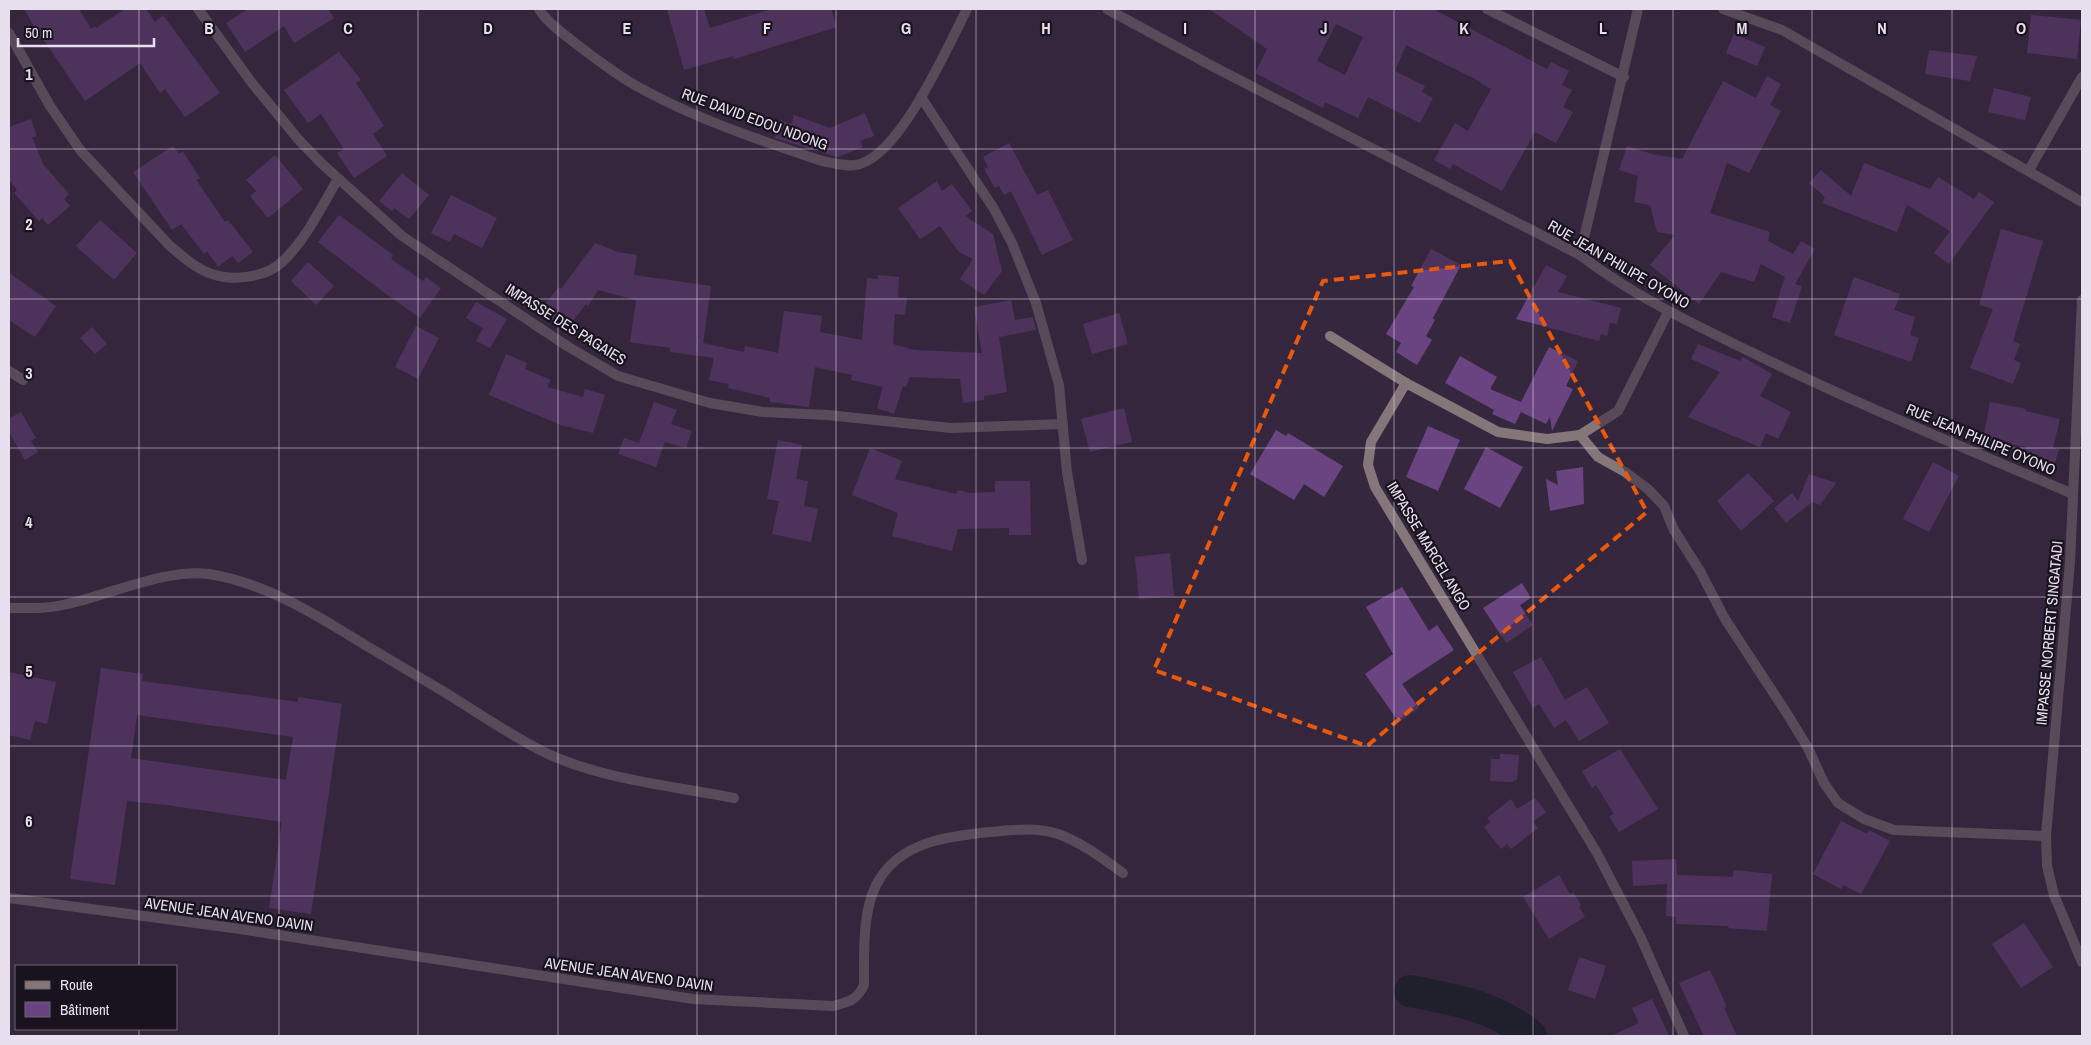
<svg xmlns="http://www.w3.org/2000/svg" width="2091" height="1045" font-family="'Archivo Narrow',sans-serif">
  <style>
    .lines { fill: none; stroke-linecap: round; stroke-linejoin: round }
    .river { stroke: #081718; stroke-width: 32 }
    .building { fill: #6a4481; fill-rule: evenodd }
    .minor { stroke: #85767a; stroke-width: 10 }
    .marked { fill: none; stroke: #e8590c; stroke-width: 4; stroke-dasharray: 10 6; stroke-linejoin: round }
    .grid { fill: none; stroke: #e8dfee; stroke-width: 1; stroke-opacity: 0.55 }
    .labels { text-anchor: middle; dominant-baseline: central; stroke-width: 4.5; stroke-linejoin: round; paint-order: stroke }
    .street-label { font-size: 15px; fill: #e8dfee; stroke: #19131e }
    .grid-label { font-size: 16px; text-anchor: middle; font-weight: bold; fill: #e8dfee; stroke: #19131e; stroke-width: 4.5; stroke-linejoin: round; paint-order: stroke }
  </style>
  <rect width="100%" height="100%" fill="#35273e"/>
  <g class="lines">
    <path class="river" d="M1410 991C1456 1000 1495 1006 1531 1036"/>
  </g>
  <g class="building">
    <polygon points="24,9 79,9 91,29 95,26 96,28 125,9 146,9 155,22 163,15 220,93 185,117 165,89 160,93 140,63 85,101 43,39 42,40"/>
    <polygon points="248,9 328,9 334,18 294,43 284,26 245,52 226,23"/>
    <polygon points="667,9 704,9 710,28 772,9 831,9 837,27 734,59 733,56 684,70"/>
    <path d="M1209 9H1433L1547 69 1551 62 1569 71 1562 85 1572 90 1563 107 1573 112 1556 143 1535 132 1502 191 1453 164 1450 169 1434 160 1455 123 1468 131 1491 89 1480 83 1481 82 1406 45 1395 71 1425 86 1422 92 1433 98 1420 123 1368 97 1358 118 1325 102 1323 108 1255 73 1267 49ZM1336 24 1363 37 1345 75 1317 61Z"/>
    <polygon points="2031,15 2081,20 2077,59 2027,53"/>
    <polygon points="1734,34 1765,47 1757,66 1726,53"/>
    <polygon points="1929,50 1977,56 1970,81 1925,74"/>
    <polygon points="339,52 361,80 356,83 384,126 373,134 387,156 354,178 337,153 344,149 321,114 308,123 284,90"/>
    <polygon points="1767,76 1781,84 1770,105 1781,111 1749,173 1727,163 1710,213 1770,232 1768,241 1793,254 1801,241 1815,249 1795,284 1802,286 1790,323 1772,317 1785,277 1761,264 1754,282 1721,272 1699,304 1650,265 1675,235 1657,232 1650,205 1634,202 1638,176 1619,170 1627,146 1652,154 1682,159 1723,81 1756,98"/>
    <polygon points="1994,88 2031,97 2025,120 1988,112"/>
    <polygon points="865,113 874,136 860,141 863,147 838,157 774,138 780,120 792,124 794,115 830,128"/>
    <polygon points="31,119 37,136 32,137 43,164 69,194 64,199 70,206 48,225 42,218 39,221 14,193 17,190 9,180 9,127"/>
    <polygon points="1009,143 1037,195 1048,190 1073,240 1042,255 1011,191 1004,195 999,186 995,188 984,169 988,167 983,157"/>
    <polygon points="173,146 179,154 183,152 200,178 196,180 225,222 228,220 253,252 238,263 232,256 218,267 207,251 204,254 181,224 172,230 133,172"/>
    <polygon points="275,155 303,189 268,218 250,196 256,191 246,180"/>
    <polygon points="1864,163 1930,189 1938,177 1974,199 1979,192 1994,202 1949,264 1934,253 1950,231 1907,205 1897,232 1822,203 1825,197 1809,183 1821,170 1851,196"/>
    <polygon points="402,173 429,195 409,219 394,208 392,211 379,201"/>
    <polygon points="937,181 942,191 952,184 972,211 965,216 993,234 1002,271 984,295 960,279 973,259 959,252 940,226 920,239 898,208"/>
    <polygon points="451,195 497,218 482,248 454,234 450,242 431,233"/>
    <polygon points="339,215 393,255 391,259 423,281 426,277 441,288 420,318 382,291 318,242"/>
    <polygon points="100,220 137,253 114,280 76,246"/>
    <polygon points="2001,229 2043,241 2013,341 2020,344 2014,360 2021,363 2013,384 1970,368 1993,309 1979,305"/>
    <polygon points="595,243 618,252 637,255 634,275 711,286 703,343 744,352 745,346 778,353 784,311 822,316 820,332 862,340 867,278 878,279 878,275 899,277 898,297 907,298 905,315 895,314 893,344 914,350 982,353 974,307 1011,300 1015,320 1033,317 1036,330 999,337 1007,392 984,396 984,400 963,403 960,379 910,377 906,387 903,386 894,414 877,408 883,387 851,380 852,375 815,367 809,407 770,402 770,398 728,388 729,384 709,380 714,358 670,352 670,348 630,342 636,300 598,290 588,306 586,304 566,330 540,310 559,287 561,289"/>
    <polygon points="1431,249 1461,265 1433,318 1435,320 1426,336 1432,340 1417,365 1396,352 1401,343 1386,334 1414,287 1411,286"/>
    <polygon points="308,262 334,286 316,305 291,281"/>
    <polygon points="1546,265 1567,276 1558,292 1621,308 1617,324 1610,323 1607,336 1601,334 1599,341 1516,319"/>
    <polygon points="9,273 56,306 35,337 9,320"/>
    <polygon points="1854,277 1900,294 1894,310 1915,317 1910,335 1919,338 1911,362 1834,335"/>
    <polygon points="476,302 507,319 490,348 476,341 483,328 466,318"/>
    <polygon points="1119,313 1128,344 1092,354 1083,324"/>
    <polygon points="416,326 439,338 418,379 395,367"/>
    <polygon points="92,327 107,344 95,354 80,338"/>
    <polygon points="1698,344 1740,361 1743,357 1772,374 1760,396 1791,412 1778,439 1766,433 1760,447 1688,417 1720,372 1691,359"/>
    <polygon points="1549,347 1578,361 1566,386 1573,389 1552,431 1550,417 1546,424 1521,412 1515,424 1492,414 1494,410 1445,383 1460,356 1497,377 1490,389 1521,402"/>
    <polygon points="506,354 527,363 525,369 551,380 547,387 583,397 585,389 605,395 593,433 561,425 489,395"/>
    <polygon points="654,402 677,410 671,424 692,431 686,448 665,442 656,467 618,454 624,438 639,443"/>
    <polygon points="1990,402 2026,409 2026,411 2060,419 2053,448 2059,449 2053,469 2022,461 2026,447 1983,439"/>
    <polygon points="1124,408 1132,442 1090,452 1081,419"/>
    <polygon points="21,412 36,438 31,441 38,452 25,460 9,432 9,419"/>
    <polygon points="1428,426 1460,440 1438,491 1406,477"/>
    <polygon points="1276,430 1286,436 1288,433 1343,466 1324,497 1304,484 1294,500 1250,474"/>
    <polygon points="778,440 802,445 796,479 808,481 804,506 818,509 811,542 772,534 779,501 767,499"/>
    <polygon points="1486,447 1523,467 1500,508 1464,489"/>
    <polygon points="870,448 902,461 895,479 956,494 958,490 970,493 995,492 995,481 1030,481 1031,535 1009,535 1009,528 958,529 952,551 892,536 898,513 852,495"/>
    <polygon points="1933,462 1959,476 1929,532 1903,519"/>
    <polygon points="1583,467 1584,504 1550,511 1546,479 1558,485 1556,471"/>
    <polygon points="1748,473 1774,501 1741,531 1717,501"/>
    <polygon points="1809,474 1836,483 1820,505 1812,502 1786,523 1774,508 1792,493 1798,501"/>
    <polygon points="1170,553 1174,596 1139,599 1135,557"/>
    <polygon points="1522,583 1531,598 1520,605 1533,625 1506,643 1483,608"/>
    <polygon points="1402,587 1429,631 1437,625 1454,650 1402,684 1419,708 1399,722 1365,674 1393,654 1366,607"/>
    <polygon points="1541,657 1565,700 1587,687 1609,723 1579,741 1566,720 1554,728 1539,704 1533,708 1513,672"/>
    <path d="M101 668 143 674 142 681 298 702V697L342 704 311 914 269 908 282 822 167 805 127 801 115 885 70 879ZM137 715 293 737 286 780 131 758Z"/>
    <polygon points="9,672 56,682 47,724 35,721 30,740 9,735"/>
    <polygon points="1620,749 1658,809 1619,832 1609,816 1614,814 1596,785 1592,788 1582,771"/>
    <polygon points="1500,754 1519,755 1517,779 1512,782 1490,781 1491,759 1500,759"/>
    <polygon points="1535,798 1546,812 1533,822 1538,828 1511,849 1507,844 1501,849 1484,827 1491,822 1487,818 1511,799 1517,809"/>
    <polygon points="1841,821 1867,834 1869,830 1890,841 1861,894 1843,885 1841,889 1813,874"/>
    <polygon points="1676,859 1677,875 1733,877 1734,870 1772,874 1767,931 1728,928 1729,926 1676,924 1676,917 1666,916 1667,884 1633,886 1632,861"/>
    <polygon points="1559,875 1570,894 1573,892 1581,905 1579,907 1585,917 1549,939 1523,897"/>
    <polygon points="2024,923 2053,967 2021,988 1992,944"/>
    <polygon points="1579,957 1606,966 1595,999 1568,990"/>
    <polygon points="1710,970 1727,1007 1724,1008 1737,1036 1704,1036 1679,983"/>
    <polygon points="1652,999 1669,1036 1611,1036 1639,1023 1632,1008"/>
  </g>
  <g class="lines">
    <g class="minor">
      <polyline points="198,9 252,83 298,139 320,162 402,236 567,346 618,376 710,403 763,412 828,415 951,428 1063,424"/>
      <path d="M539 9C546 22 563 33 575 43 592 56 609 69 628 81 687 116 756 139 822 161 833 163 849 168 860 164 902 151 947 48 967 9"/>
      <path d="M1107 9 1214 67 1580 255C1632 295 1691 323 1751 352 1856 404 1965 448 2073 494"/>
      <polyline points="1487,9 1624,77"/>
      <polyline points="1723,9 1782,30 2082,202"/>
      <path d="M9 33 50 106 81 151 170 246C182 256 196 269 212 274 232 281 265 278 282 262 306 240 321 207 338 179"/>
      <polyline points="921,97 994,209 1012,243 1036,303 1059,385 1067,472 1082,560"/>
      <polyline points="2029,170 2082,77"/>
      <polyline points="1580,255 1638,9"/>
      <polyline points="2082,300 2070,562 2046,836 2047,866 2054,895 2082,962"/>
      <polyline points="1668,312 1618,411 1580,435 1547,439 1498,432 1406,383 1371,442 1368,465 1375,487 1597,853 1641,938 1684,1036"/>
      <polyline points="1330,336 1406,383"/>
      <polyline points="9,371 23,380"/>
      <polyline points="1580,435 1598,457 1625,472 1648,489 1664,506 1674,530 1700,571 1725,619 1786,712 1808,748 1824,783 1838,803 1864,819 1894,830 2046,836"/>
      <path d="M9 608C28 608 48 609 67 604 109 595 167 568 209 574 266 583 317 615 365 645 392 661 419 677 446 693 478 713 510 735 544 752 599 779 673 786 734 798"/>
      <path d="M9 898 233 928 693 999 833 1006C849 1002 857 1000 864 985 864 954 862 907 879 880 902 841 950 836 990 832 1013 830 1035 827 1058 834 1081 842 1103 859 1123 873"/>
    </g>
  </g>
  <path d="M0 0H2091V1045H0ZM1510 261 1647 512 1367 746 1154 670 1323 281Z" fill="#35273e" fill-opacity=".55" fill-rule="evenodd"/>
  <path class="marked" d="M1510 261 1647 512 1367 746 1154 670 1323 281Z"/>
  <path class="grid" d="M139 9V966M279 9V1036M418 9V1036M558 9V1036M697 9V1036M836 9V1036M976 9V1036M1115 9V1036M1255 9V1036M1394 9V1036M1533 9V1036M1673 9V1036M1812 9V1036M1952 9V1036M9 149H2082M9 299H2082M9 448H2082M9 597H2082M9 746H2082M9 896H2082M139 1029V1036"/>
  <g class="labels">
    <g class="street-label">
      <text transform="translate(755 119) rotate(20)">RUE DAVID EDOU NDONG</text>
      <text transform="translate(1619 264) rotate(30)">RUE JEAN PHILIPE OYONO</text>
      <text transform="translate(566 324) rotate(32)">IMPASSE DES PAGAIES</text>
      <text transform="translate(1981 439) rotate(23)">RUE JEAN PHILIPE OYONO</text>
      <text transform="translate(1429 546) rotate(59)">IMPASSE MARCEL ANGO</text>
      <text transform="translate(2049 633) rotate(-85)">IMPASSE NORBERT SINGATADI</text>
      <text transform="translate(229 914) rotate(8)">AVENUE JEAN AVENO DAVIN</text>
      <text transform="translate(629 974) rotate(8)">AVENUE JEAN AVENO DAVIN</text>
    </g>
  </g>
  <g class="grid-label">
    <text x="209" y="34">B</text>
    <text x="348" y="34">C</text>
    <text x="488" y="34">D</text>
    <text x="627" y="34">E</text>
    <text x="767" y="34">F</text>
    <text x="906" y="34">G</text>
    <text x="1046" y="34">H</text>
    <text x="1185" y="34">I</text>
    <text x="1324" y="34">J</text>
    <text x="1464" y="34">K</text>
    <text x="1603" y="34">L</text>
    <text x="1742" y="34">M</text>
    <text x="1882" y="34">N</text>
    <text x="2021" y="34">O</text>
    <text x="29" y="80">1</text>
    <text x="29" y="230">2</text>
    <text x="29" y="379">3</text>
    <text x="29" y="528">4</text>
    <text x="29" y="677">5</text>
    <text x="29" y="827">6</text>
  </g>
  <rect width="2091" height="1045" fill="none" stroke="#e8dfee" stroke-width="20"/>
  <rect x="15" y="965" width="162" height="65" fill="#19131e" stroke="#6c6571"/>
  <rect x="25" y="981" width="25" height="8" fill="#85767a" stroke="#6c6571"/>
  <text x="60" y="990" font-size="15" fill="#e8dfee">Route</text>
  <rect x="25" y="1002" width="25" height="15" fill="#6a4481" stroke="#6c6571"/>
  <text x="60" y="1015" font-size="15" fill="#e8dfee">Bâtiment</text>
  <path d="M18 38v8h136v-8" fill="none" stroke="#e8dfee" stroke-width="2.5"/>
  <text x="25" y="38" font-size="15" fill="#e8dfee" stroke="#19131e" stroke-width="4" paint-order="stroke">50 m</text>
</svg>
